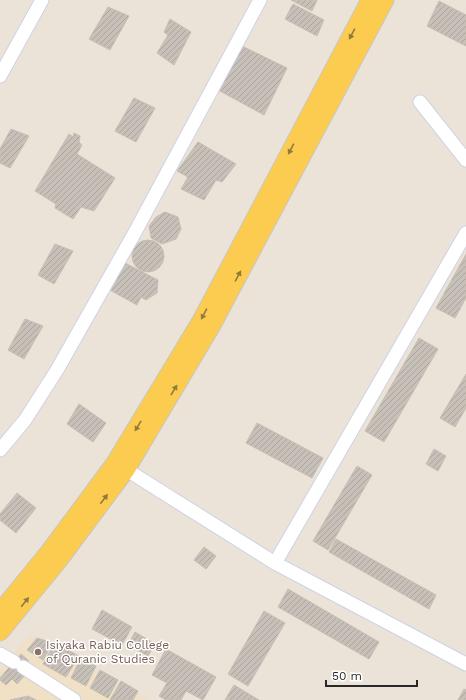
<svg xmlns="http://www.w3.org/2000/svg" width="466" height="700" font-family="'Work Sans',sans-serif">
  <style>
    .education { fill: #efe0c6 }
    .building { fill: url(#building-hatch); stroke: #c7bfb2 }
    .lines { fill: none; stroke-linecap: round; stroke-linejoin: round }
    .minor-casing { stroke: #ced2e3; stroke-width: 15 }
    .major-casing { stroke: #c7c7c7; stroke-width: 19 }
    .minor { stroke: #fff; stroke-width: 13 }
    .major { stroke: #fbcc4f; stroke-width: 17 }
    .oneway { fill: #927a3c }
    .education-dot { fill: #8d6e63; stroke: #fff; stroke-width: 1.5 }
    .labels { text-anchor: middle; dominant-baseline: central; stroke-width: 3; stroke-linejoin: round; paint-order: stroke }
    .education-label { font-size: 12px; fill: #785e54; stroke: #fff; text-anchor: start }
  </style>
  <defs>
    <pattern id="building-hatch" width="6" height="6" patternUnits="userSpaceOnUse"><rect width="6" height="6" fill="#c7c0b8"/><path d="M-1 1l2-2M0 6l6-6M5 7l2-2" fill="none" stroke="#aba59e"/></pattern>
  </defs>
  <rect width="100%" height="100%" fill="#ece3d8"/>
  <polygon class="education" points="30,635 148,700 0,700 0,670"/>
  <g class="building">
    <polygon points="291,0 317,0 312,11"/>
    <polygon points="439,1 466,15 466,46 427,26"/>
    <polygon points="293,4 324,20 317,36 285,19"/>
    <polygon points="108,7 129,16 110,50 89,39"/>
    <polygon points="170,19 191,32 174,65 157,53 168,35 164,32"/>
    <polygon points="242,46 287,68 264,115 218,90"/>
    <polygon points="134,98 155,108 136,142 115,131"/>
    <polygon points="11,129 29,136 10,168 0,163 0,149"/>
    <polygon points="74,133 80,136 79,142 82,145 77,154 115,178 94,211 81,207 73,219 55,208 56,204 35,191 69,134 73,137"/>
    <polygon points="198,142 236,164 222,182 216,180 204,200 181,189 188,177 177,171"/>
    <polygon points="165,212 178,217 181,229 176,239 162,244 151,238 149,226 156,217"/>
    <circle cx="148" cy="256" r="16"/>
    <polygon points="55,244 73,251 54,284 38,275"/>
    <polygon points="466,254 466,298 455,318 436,308"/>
    <polygon points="125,263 158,280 157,293 146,300 141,297 137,305 110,290"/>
    <polygon points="25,319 43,326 24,359 8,350"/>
    <polygon points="419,338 438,349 384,442 365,431"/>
    <polygon points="466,374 466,408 455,427 440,418"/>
    <polygon points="79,404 106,423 93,442 67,424"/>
    <polygon points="257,423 323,458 312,478 246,443"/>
    <polygon points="434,449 446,456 438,471 426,464"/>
    <polygon points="357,466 372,475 328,550 313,541"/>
    <polygon points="17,493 36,508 16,533 0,520 0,514"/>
    <polygon points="336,539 436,595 429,609 329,552"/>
    <polygon points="204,547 216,556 206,569 194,560"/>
    <polygon points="288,589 379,642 369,659 278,607"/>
    <polygon points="102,610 132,627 122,645 92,629"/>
    <polygon points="264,611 285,623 248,686 228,674"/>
    <polygon points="135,632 155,644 148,656 128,645"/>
    <polygon points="37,638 53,643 43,660 27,650"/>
    <polygon points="55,643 79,656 66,677 43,664"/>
    <polygon points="166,649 216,677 203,700 186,691 181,700 166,700 159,696 167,683 152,675"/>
    <polygon points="21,654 29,661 22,669 27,673 17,684 12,679 6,685 0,680 0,678"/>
    <polygon points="81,658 96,666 86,686 71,678"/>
    <polygon points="100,670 118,680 108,698 90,688"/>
    <polygon points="121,681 138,691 133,700 110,700"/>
    <polygon points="234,685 259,700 225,700"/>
    <polygon points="464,689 466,690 466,700 458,700"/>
    <polygon points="28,696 36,700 10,700"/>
  </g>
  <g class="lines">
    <defs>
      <g id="minor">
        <polyline points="0,76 42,0"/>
        <polyline points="420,102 466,160"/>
        <polyline points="0,450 25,420 57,370 134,234 260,0"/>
        <polyline points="119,465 275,563 466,664"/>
        <polyline points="275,563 466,233"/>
        <polyline points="0,654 14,662"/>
        <polyline points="23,667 74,700"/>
      </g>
      <g id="major">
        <polyline points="0,612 49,552 115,463 201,321 370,0"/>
        <polyline points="0,632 59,560 126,470 211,327 385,0"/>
      </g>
    </defs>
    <use href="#minor" class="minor-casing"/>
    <use href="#major" class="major-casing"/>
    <use href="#minor" class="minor"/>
    <use href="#major" class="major"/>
  </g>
  <defs><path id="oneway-solid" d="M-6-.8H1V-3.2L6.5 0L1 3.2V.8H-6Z"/></defs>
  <g class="oneway">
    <use href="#oneway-solid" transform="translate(352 34) rotate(118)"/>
    <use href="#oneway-solid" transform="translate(291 149) rotate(118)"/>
    <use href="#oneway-solid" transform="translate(238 276) rotate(-62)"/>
    <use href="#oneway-solid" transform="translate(204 314) rotate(118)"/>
    <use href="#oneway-solid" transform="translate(174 390) rotate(-59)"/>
    <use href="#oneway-solid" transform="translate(138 426) rotate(121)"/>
    <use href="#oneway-solid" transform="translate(104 499) rotate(-53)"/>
    <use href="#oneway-solid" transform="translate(25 602) rotate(-51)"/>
  </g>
  <circle class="education-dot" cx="38" cy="652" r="4"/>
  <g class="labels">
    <g class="education-label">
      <text x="46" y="645">Isiyaka Rabiu College<tspan x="46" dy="14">of Quranic Studies</tspan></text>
    </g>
  </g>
  <path d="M326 680v6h91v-6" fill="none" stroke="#282828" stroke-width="2"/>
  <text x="332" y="680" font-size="12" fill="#282828" stroke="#ffffff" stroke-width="3" paint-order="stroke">50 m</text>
</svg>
